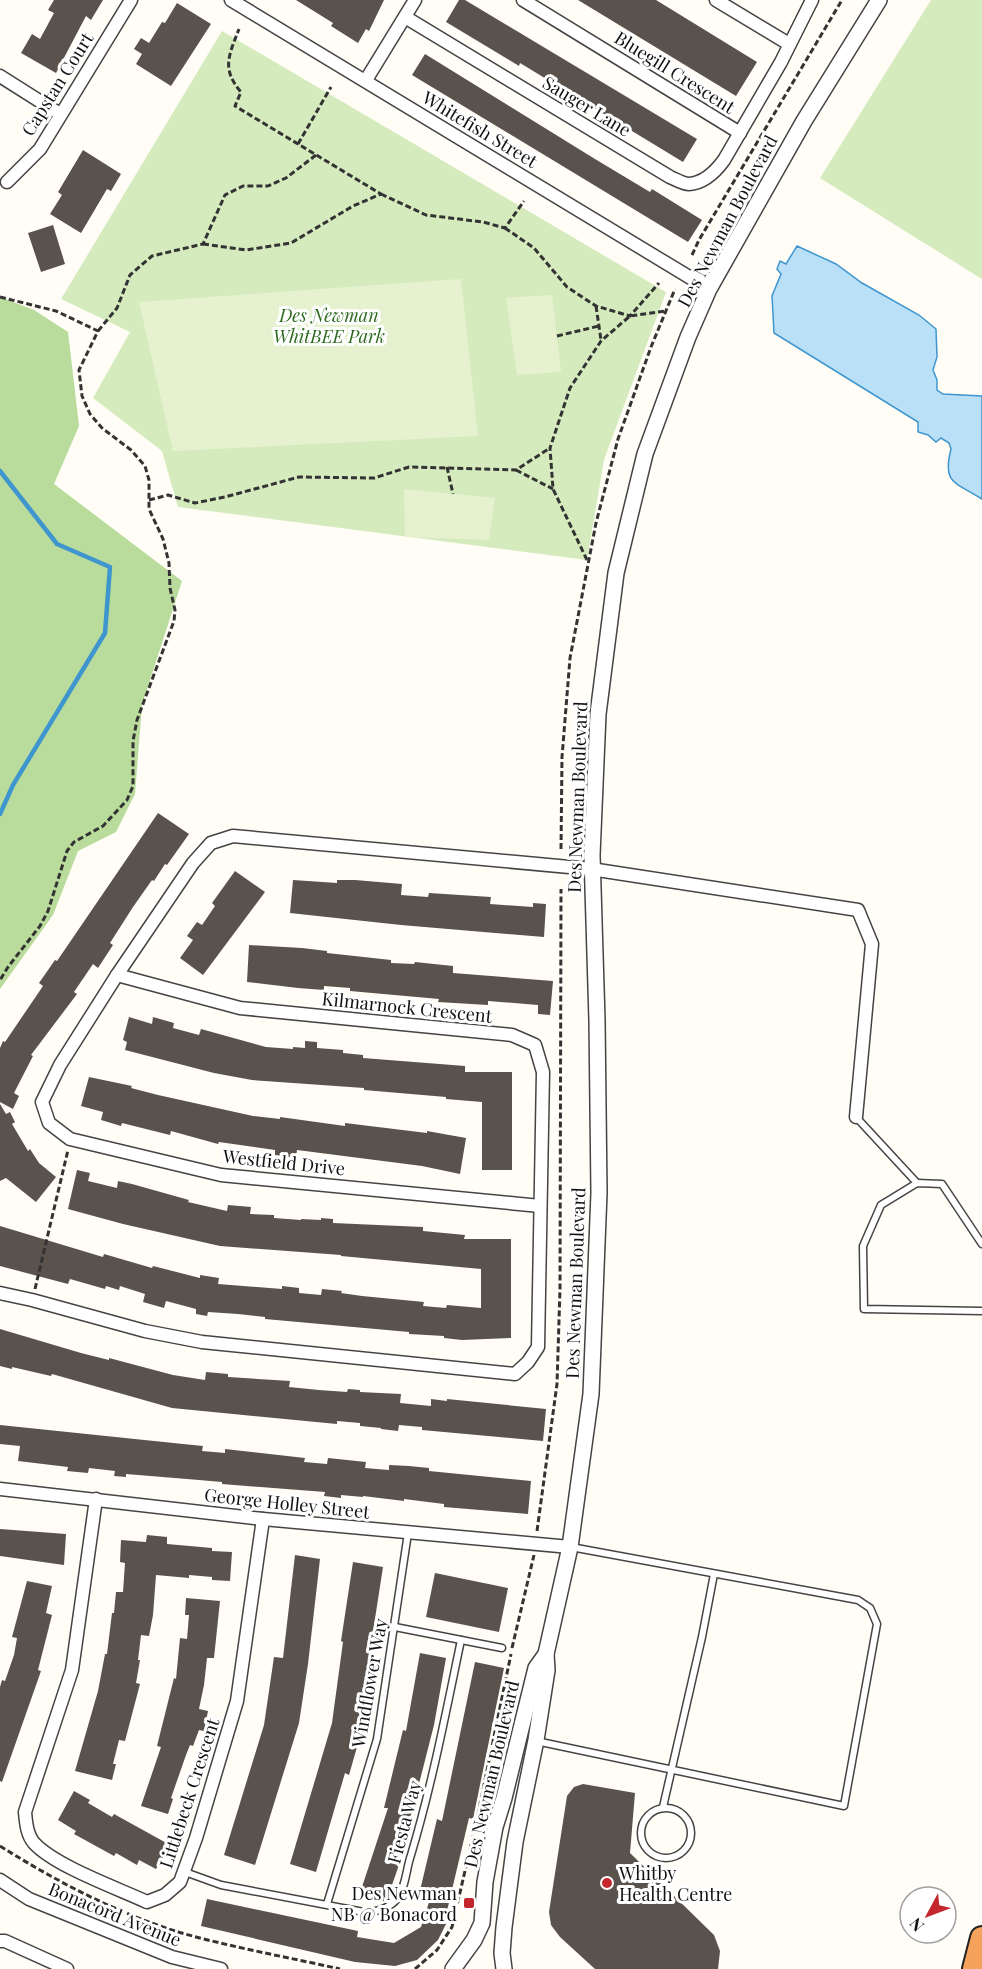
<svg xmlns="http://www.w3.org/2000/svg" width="982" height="1969" font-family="'Playfair Display',serif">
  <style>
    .green { fill: #d5ebbd }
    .forest { fill: #b9dc9c }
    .pitch { fill: #e6f2cf }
    .water { fill: #b9e0f7; stroke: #3f96cf; stroke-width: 1.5 }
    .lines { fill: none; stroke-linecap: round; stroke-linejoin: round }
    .stream { stroke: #3f96cf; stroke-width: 4.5 }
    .building { fill: #5a524d }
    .service-casing { stroke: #444; stroke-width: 9 }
    .minor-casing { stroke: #444; stroke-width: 15 }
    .tertiary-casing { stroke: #444; stroke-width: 18 }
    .motorway-casing { stroke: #222; stroke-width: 26 }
    .path { stroke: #333; stroke-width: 3; stroke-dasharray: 6 3; stroke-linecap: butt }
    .service { stroke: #fff; stroke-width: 6 }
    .minor { stroke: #fff; stroke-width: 12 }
    .tertiary { stroke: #fff; stroke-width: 15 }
    .motorway { stroke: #f5a25d; stroke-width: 22 }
    .poi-dot { fill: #c4262e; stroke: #fff; stroke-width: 2 }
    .labels { text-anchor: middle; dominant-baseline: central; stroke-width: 6; stroke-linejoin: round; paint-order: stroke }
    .street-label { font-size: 18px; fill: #111; stroke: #fff }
    .park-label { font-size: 18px; font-style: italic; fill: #2f6b1f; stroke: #fff }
    .poi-label { font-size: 18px; fill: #111; stroke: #fff; text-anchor: start }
  </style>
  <rect width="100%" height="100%" fill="#fffdf5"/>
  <g class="green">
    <polygon points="931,0 982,0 982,279 820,178"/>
    <polygon points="222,31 666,292 604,460 587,560 178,507 162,451 93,398 130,332 61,299"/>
  </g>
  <polygon class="forest" points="0,297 34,310 68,332 79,426 54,484 182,581 142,705 135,794 116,832 78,851 53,915 0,989"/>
  <g class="pitch">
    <polygon points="461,279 478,436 173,451 139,302"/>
    <polygon points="552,295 561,372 517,375 506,298"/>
    <polygon points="404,489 495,498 489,540 405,537"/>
  </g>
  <path class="water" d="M797 246 836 264 862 283 919 315 936 329 937 357 933 370 937 380V390L943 394 982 396V499C955 482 942 484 951 449L949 443 941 438 936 442 928 435 918 432V422L774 333 772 296 781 274 777 269 780 261 786 264Z"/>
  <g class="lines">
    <polyline class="stream" points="0,471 57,544 110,567 105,633 13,785 0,814"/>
  </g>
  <g class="building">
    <polygon points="54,0 103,0 91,20 86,16 56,73 21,53 32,34 40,39 54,13 48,10"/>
    <polygon points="296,0 384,0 369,31 366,29 358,43 331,26 333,23"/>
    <polygon points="459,0 465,0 697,139 683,162 520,63 519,66 446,22"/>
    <polygon points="578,0 656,0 757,62 736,96"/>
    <polygon points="177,3 211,24 171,86 136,64 142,54 134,49 141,38 149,43 162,22 165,23"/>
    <polygon points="425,54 595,159 650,192 652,189 702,220 688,242 412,75"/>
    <polygon points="83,150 121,174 111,191 107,189 81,233 50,214 62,195 58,192"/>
    <polygon points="53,225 65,264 41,272 28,233"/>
    <polygon points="158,813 189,834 167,865 165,864 154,881 152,880 133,907 110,943 113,945 98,968 93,964 74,992 77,994 31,1055 33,1056 14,1093 19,1096 13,1109 0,1102 0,1048 3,1041 5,1042 43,986 39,983 55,960 57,961"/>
    <polygon points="235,871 265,892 203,975 180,958 193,940 187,936 197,922 202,925 215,906 212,903"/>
    <polygon points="293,880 337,883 337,880 355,880 402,884 401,895 428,897 429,893 491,897 490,904 533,907 533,903 546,904 544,937 401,925 290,913"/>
    <polygon points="249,945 302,948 327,951 327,953 391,960 391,963 414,964 415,962 453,966 453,973 553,981 550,1015 538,1014 538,1005 488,1001 488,1005 438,1002 439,999 350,991 350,988 324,986 324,990 298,988 247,982"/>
    <polygon points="129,1017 152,1024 153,1017 174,1023 173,1028 199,1035 201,1029 266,1047 293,1049 293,1047 305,1048 305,1041 317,1042 317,1048 343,1050 343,1053 363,1055 363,1058 465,1066 465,1072 512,1072 512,1170 482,1170 482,1102 446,1099 446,1097 364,1090 364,1088 252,1080 214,1073 125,1050 127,1042 123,1040"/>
    <polygon points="89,1077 132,1086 131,1088 158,1095 253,1116 280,1119 280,1117 345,1126 345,1123 427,1133 427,1131 466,1138 460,1174 422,1166 297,1150 296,1158 275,1155 275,1150 219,1142 218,1144 171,1131 170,1135 122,1123 121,1126 101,1120 103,1112 81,1106"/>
    <polygon points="0,1104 6,1114 10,1112 15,1122 12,1124 28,1151 30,1149 39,1163 56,1177 36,1202 6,1178 0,1181"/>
    <polygon points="77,1170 90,1173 88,1181 117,1188 118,1181 132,1184 189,1200 188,1202 227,1211 228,1205 251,1207 250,1214 274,1215 274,1218 301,1220 301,1219 321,1220 321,1218 333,1219 333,1223 423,1227 423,1231 465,1235 464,1239 511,1239 511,1338 462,1340 444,1338 444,1336 409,1334 409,1332 265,1319 265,1317 238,1314 208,1312 207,1316 196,1314 196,1309 166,1301 164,1308 143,1302 145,1294 120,1286 119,1290 106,1286 105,1289 70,1279 68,1284 0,1266 0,1226 103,1257 104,1254 152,1268 153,1266 200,1278 200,1275 219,1278 218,1284 282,1289 282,1286 299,1288 299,1293 321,1295 322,1289 342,1291 341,1293 362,1296 424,1302 423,1306 446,1308 447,1305 481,1308 481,1269 341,1256 341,1255 220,1246 123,1224 68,1209"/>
    <polygon points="0,1329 81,1353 109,1360 109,1358 173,1375 205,1380 206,1372 228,1374 228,1377 290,1381 289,1387 319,1390 347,1392 348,1389 360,1390 360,1392 401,1394 400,1403 431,1406 431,1399 447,1401 447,1399 546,1409 543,1441 422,1430 422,1427 399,1425 398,1431 381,1429 381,1428 360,1426 360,1423 337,1421 337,1424 316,1422 172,1408 52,1374 51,1376 12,1367 12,1369 0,1366"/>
    <polygon points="0,1425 183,1444 203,1446 202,1451 225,1453 225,1449 305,1458 304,1462 327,1464 328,1458 366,1462 365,1468 389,1470 389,1465 409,1466 429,1468 429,1471 531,1481 528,1514 444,1507 444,1504 404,1499 404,1501 363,1496 363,1497 341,1495 341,1498 324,1496 325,1492 222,1484 222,1482 199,1480 126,1474 126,1477 114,1476 115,1471 89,1468 88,1473 67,1471 68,1467 18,1461 20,1446 0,1444"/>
    <polygon points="0,1529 66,1534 64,1565 0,1556"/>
    <polygon points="147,1535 167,1537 167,1544 212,1548 212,1551 232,1552 230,1581 212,1580 212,1577 189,1575 189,1578 156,1575 153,1615 149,1636 141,1635 138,1660 140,1660 136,1683 140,1684 125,1741 119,1740 113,1764 116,1764 112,1780 75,1771 98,1691 105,1654 107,1654 112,1613 114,1613 116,1592 123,1592 125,1563 120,1562 121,1540 146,1542"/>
    <polygon points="295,1555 320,1559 308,1664 299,1723 255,1865 224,1855 264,1725 274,1657 283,1658"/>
    <polygon points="353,1562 383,1567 370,1651 372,1651 363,1726 349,1775 345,1773 316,1872 290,1864 332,1723 343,1642 341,1641"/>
    <polygon points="435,1573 508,1588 499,1632 426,1617"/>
    <polygon points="27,1581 52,1586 46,1613 52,1615 38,1670 41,1671 2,1782 0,1781 0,1687 2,1680 5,1681 14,1655 17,1638 12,1637"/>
    <polygon points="186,1598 220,1601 214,1658 207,1658 204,1685 199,1709 208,1711 204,1731 199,1730 193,1746 190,1745 186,1755 171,1798 173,1799 168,1814 141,1806 161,1747 157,1746 174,1678 176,1679 180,1638 187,1639 189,1615 185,1615"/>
    <polygon points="420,1653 446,1658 434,1725 409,1823 413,1825 386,1902 360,1893 388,1808 384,1808 403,1730 406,1731"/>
    <polygon points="475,1662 504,1668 473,1819 469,1818 446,1915 450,1916 438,1940 417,1960 395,1966 355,1962 201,1926 207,1899 358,1931 357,1937 394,1943 421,1927 429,1902 418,1899 437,1819 442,1821"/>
    <polygon points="583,1784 635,1793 630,1853 714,1935 720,1951 718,1969 595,1969 560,1937 551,1925 549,1912 567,1796 574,1787"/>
    <polygon points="74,1791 90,1800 88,1803 112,1817 114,1814 170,1845 156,1869 139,1860 137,1865 116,1853 114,1856 74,1834 76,1831 58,1820"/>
  </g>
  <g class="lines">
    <defs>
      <g id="service">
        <polyline points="856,1117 917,1183"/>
        <polyline points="982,1244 942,1184 917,1183 881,1205 863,1246 864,1309 982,1311"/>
        <polyline points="395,1627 502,1648"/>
        <polyline points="536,1741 844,1806 877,1624 870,1608 858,1600 571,1547"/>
        <polyline points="663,1807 702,1637 714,1574"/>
        <circle cx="666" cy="1833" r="25"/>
        <path d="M185 1872 221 1885 369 1913C379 1910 390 1908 397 1899 406 1887 406 1869 411 1855 432 1785 446 1712 461 1640"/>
        <polyline points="327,1904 377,1739 408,1533"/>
      </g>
      <g id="minor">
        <polyline points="231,0 709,289"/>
        <polyline points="523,0 740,133"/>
        <polyline points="716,0 789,44"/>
        <path d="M405 17 670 177C675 179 683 184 689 184 704 183 716 171 724 160L781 62 812 0"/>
        <polyline points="0,76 60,114"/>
        <polyline points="366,80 415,0"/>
        <polyline points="7,182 40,149 131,0"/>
        <polyline points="540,1206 221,1175 70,1139 49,1123 42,1102 60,1065 117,975 193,863 211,843 233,836 591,869 858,910 872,944 856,1117"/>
        <polyline points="0,1293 32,1300 145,1331 202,1342 515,1374 528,1362 538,1347 543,1072 535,1045 512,1035 240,1008 117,975"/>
        <polyline points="0,1489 263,1519 570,1547"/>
        <path d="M96 1499 72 1670 25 1812C26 1823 27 1835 34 1843 55 1866 117 1888 147 1902L165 1895 180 1882 196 1838 237 1701 263 1519"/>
        <polyline points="0,1880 29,1899 172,1957 221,1969"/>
        <polyline points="0,1941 5,1941 67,1969"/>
      </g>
      <g id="tertiary">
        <polyline points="453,1969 474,1940 482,1923 485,1882 495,1827 504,1798 536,1668 546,1654"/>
        <polyline points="504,1969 502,1953 504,1927 515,1842 536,1740 547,1670 546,1654 570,1547 591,1394 599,1193 597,1020 592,855 598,714 616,573 645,454 688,337 709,289 804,121 879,0"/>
      </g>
      <polyline id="motorway" points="974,1969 982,1938"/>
    </defs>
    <use href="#service" class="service-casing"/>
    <use href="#minor" class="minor-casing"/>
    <use href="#tertiary" class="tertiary-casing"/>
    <use href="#motorway" class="motorway-casing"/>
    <g class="path">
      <polyline points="298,144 331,87"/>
      <polyline points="381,194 426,215 483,222 505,228 524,201"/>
      <polyline points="505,228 534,248 567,287 596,306 630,316 659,283"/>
      <path d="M203 244 246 250 291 243 353 206 381 194 235 106 241 92C221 69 229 55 239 29"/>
      <polyline points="692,255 699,240 842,0"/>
      <polyline points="0,297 56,311 98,331 79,370 82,396 90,414 102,428 131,450 145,466 149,480 149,509 163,539 169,563 170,588 175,610 174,621 137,720 133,741 133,786 127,800 103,826 74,842 67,851 48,911 40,926 8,967 0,980"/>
      <polyline points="596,306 601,340"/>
      <polyline points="98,331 117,308 130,275 152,256 203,244 225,195 243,186 268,186 286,178 316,155"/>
      <polyline points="557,336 599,326"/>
      <polyline points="447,467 453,494"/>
      <polyline points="516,470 553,489"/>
      <polyline points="149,500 168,495 195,503 225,497 299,477 374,478 409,467 516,470 550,448"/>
      <polyline points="587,560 553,489 550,448 570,388 601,341 630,316 666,311"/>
      <polyline points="561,849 562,757 570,658 596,523 618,439 651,347 675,289"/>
      <polyline points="35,1289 68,1150"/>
      <polyline points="537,1531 557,1384 560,1289 561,889"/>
      <polyline points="512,1648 534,1555"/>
      <path d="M0 1846C56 1881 114 1912 178 1932 230 1947 287 1957 340 1969"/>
      <polyline points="415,1969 437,1950 452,1927 477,1819 511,1654"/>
    </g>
    <use href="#service" class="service"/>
    <use href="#minor" class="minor"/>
    <use href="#tertiary" class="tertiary"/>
    <use href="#motorway" class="motorway"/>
  </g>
  <g class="poi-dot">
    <circle cx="607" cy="1883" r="6"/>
    <rect x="463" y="1897" width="12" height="12" rx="3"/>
  </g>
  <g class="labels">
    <g class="street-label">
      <text transform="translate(675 72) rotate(32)">Bluegill Crescent</text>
      <text transform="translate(57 84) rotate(-58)">Capstan Court</text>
      <text transform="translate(587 106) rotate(31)">Sauger Lane</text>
      <text transform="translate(480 129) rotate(31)">Whitefish Street</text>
      <text transform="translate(727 221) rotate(-62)">Des Newman Boulevard</text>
      <text transform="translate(577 797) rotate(-88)">Des Newman Boulevard</text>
      <text transform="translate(407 1007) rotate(6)">Kilmarnock Crescent</text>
      <text transform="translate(284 1162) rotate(6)">Westfield Drive</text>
      <text transform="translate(575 1283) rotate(-88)">Des Newman Boulevard</text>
      <text transform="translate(287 1503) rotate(6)">George Holley Street</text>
      <text transform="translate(369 1683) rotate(-80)">Windflower Way</text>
      <text transform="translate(491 1774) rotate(-77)">Des Newman Boulevard</text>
      <text transform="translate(189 1793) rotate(-72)">Littlebeck Crescent</text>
      <text transform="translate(404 1822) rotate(-75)">Fiesta Way</text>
      <text transform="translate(115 1914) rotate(22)">Bonacord Avenue</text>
    </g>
    <g class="park-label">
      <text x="329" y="315">Des Newman<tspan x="329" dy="21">WhitBEE Park</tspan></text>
    </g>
    <g class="poi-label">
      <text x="619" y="1873">Whitby<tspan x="619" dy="21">Health Centre</tspan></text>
      <text x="457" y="1893" text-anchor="end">Des Newman<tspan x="457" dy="21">NB @ Bonacord</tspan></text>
    </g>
  </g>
  <g transform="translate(928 1915) rotate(229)"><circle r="28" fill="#ffffff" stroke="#a0a0a0" stroke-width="1.5"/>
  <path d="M0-4.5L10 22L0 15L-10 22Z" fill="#c4262e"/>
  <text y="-9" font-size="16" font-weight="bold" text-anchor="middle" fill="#111111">N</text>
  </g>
</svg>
